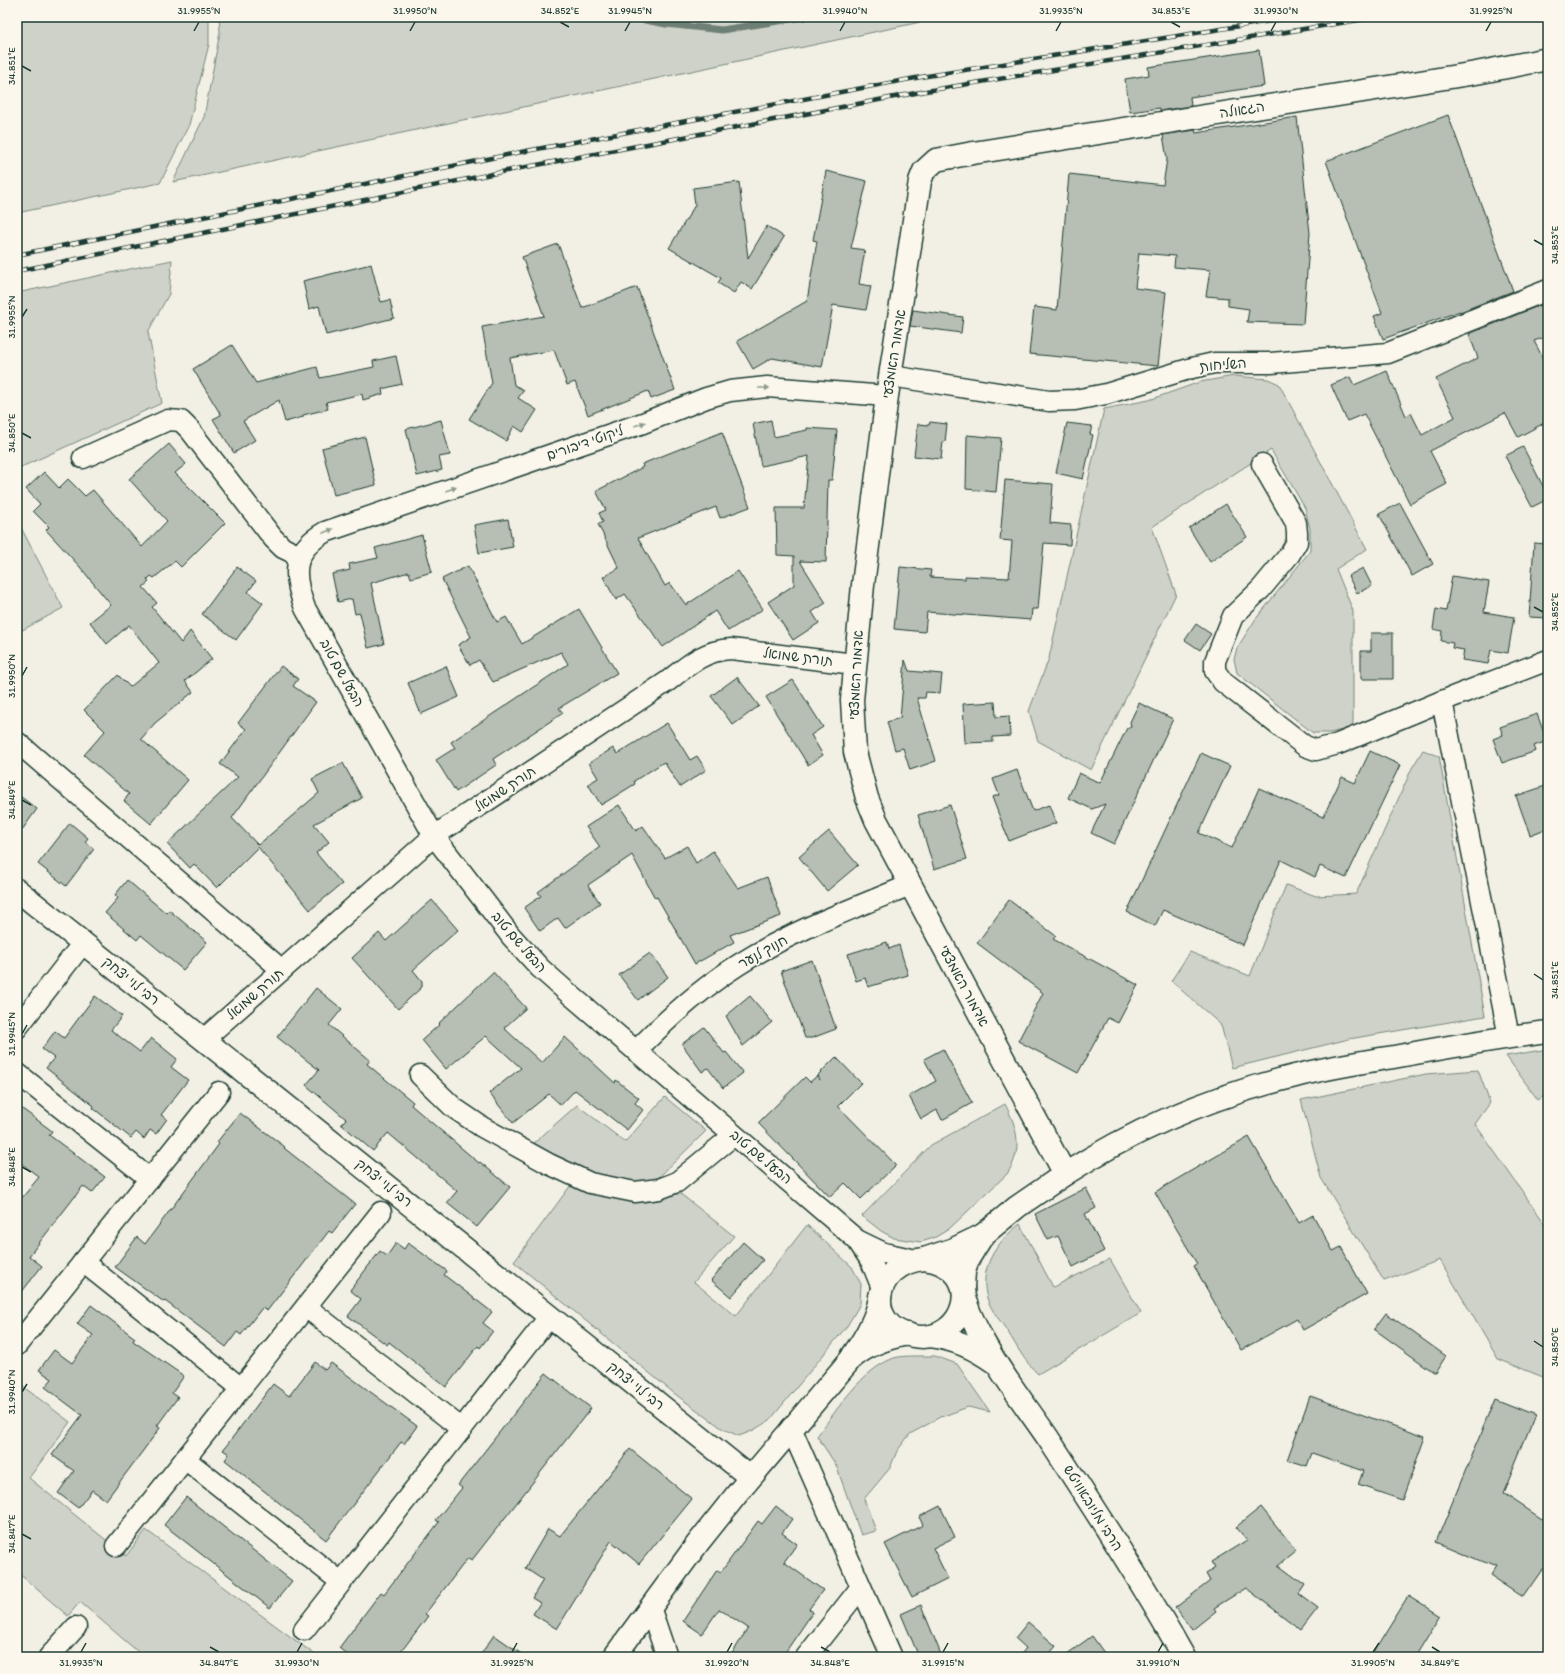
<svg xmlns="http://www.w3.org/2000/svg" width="1565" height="1674" font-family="Itim,'Playpen Sans Hebrew',sans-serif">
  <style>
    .green { fill: #cfd2c8; stroke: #77887e }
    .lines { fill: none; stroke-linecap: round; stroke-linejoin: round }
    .stream { stroke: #6e7f75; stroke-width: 7 }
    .building { fill: #b7beb3; stroke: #1f3d34 }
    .minor-casing { stroke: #1f3d34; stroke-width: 23 }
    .tertiary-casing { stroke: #1f3d34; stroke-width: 25 }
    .secondary-casing { stroke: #1f3d34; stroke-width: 25 }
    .minor { stroke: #fbf7ec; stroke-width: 20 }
    .tertiary { stroke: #fbf7ec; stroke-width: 22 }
    .secondary { stroke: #fbf7ec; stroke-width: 22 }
    .rail-casing { stroke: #1f3d34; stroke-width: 4.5 }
    .rail { stroke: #fbf7ec; stroke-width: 3; stroke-dasharray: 9; stroke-linecap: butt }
    .oneway { fill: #8d9a90 }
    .ticks { fill: none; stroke: #1f3d34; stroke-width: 1.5 }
    .labels { text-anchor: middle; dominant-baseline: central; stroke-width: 3.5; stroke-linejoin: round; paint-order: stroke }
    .street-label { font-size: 14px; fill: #1f3d34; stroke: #fbf7ec }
    .neatline { fill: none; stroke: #1f3d34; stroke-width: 1.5 }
    .ticks-label { font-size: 10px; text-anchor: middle; fill: #1f3d34 }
  </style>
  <rect width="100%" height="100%" fill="#f2f0e5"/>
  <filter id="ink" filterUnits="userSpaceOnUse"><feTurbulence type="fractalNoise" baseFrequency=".025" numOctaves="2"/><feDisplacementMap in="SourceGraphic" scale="8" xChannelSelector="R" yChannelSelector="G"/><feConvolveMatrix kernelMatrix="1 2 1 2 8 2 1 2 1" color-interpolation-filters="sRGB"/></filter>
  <g filter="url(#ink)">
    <g class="green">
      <polygon points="17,17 209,17 209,44 189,125 160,183 17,213"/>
      <polygon points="219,17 944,17 173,182 204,117 220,32"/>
      <polygon points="172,260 169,294 148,332 162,403 17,469 17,293"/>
      <polygon points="1234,376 1268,379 1279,384 1367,549 1336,569 1353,611 1353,727 1330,733 1313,733 1237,673 1234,659 1237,648 1255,620 1310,551 1310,529 1305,508 1271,450 1152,527 1176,594 1091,770 1038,741 1029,711 1049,658 1104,409 1149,400 1200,382"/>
      <polygon points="17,520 63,608 17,633"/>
      <polygon points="1423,750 1439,756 1485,1016 1349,1039 1232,1068 1221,1025 1171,981 1190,952 1250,976 1286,885 1316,896 1356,894 1412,768"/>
      <polygon points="1548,1049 1548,1093 1538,1100 1506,1056"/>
      <polygon points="1478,1070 1490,1103 1475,1124 1548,1228 1548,1379 1498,1359 1440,1260 1384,1281 1321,1178 1301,1100 1426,1074"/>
      <polygon points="665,1097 706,1131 659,1177 734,1236 694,1282 736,1316 807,1225 852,1267 861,1284 860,1304 847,1326 770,1420 752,1431 739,1436 723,1429 675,1394 514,1262 582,1170 534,1143 577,1105 625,1142"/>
      <path d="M1005 1104C1018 1129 1023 1150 1007 1174L949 1229 934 1238 921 1242 894 1238 881 1231 862 1216 931 1145Z"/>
      <path d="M1020 1224 1053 1287 1110 1259 1141 1313 1038 1374C1025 1362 1017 1347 1008 1332 1001 1322 992 1311 988 1301 977 1270 996 1242 1020 1224Z"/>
      <path d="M916 1356H935L957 1364 990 1412 968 1407 941 1417 910 1434 897 1451 890 1468 864 1499 876 1531 861 1535 836 1465 817 1436C838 1409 861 1370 894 1358 901 1356 909 1356 916 1356Z"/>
      <polygon points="17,1382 70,1422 29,1478 126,1556 146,1530 318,1657 144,1657 80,1602 68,1616 17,1572"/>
    </g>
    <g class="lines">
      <polyline class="stream" points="629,17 666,24 722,30 804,17"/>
    </g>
    <g class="building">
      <polygon points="1259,50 1264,86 1190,97 1191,106 1160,111 1160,108 1130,112 1125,79 1149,75 1148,67"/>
      <polygon points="1448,115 1513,291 1460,312 1460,311 1383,339 1374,316 1382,313 1326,161"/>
      <polygon points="1297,117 1310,233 1303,324 1247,322 1249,309 1228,306 1228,298 1206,296 1210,270 1174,267 1175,256 1139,253 1135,288 1166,292 1158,366 1029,354 1034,307 1057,310 1069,174 1163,185 1167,159 1163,135 1195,130 1196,133"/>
      <polygon points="826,171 867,181 851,248 865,250 859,284 871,286 866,310 833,305 822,367 772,358 753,369 737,341 807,301 817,241 813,240"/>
      <polygon points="739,182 748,258 767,226 784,237 752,289 741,282 734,293 718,283 721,278 669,248 695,205 693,188"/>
      <polygon points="558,244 582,308 637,287 675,390 651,399 648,391 588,415 575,382 567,385 554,350 510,358 514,385 524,390 518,398 537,410 523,432 514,426 506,441 469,419 492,383 482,327 544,316 522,257"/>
      <polygon points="371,264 381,302 390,300 394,318 326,335 319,306 309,309 303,281"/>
      <polygon points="1548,302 1548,336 1534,341 1548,368 1548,421 1518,437 1505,413 1430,451 1447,484 1410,504 1364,414 1347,421 1331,385 1350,377 1354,385 1387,371 1406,416 1411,413 1422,435 1455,417 1436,379 1478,358 1469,334"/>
      <polygon points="913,310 963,317 961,333 910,326"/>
      <polygon points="232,345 256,383 317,367 320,378 374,367 373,361 396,356 402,384 382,389 383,394 363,400 362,394 326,402 328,409 303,415 303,417 285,422 279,400 243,421 255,440 234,453 213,419 221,415 193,369"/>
      <polygon points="441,420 450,455 439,457 442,470 417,476 406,429"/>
      <polygon points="771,420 774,437 807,430 807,428 837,430 832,480 828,480 826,562 800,561 826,603 812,612 819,623 793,640 768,602 794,585 794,556 777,555 776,508 804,508 809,456 761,466 753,424"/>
      <polygon points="930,422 947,424 945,442 943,442 941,459 914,456 918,424 929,425"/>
      <polygon points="1067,423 1092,426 1090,434 1093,435 1083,479 1056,473"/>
      <polygon points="722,432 750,507 720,518 716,507 638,538 665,586 670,583 686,605 738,571 763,609 728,631 715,611 663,647 625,594 616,600 603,577 619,568 598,524 603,522 599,513 606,510 596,491 643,467 642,464"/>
      <polygon points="967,435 1001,438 996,492 966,489"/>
      <polygon points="365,437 376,485 334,495 322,448"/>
      <polygon points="169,444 186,464 175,473 225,523 181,567 175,561 154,578 151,576 147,580 149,582 143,587 157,603 152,607 181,643 190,631 212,659 185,681 193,692 155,723 141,739 188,780 151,824 124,801 129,794 84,755 105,731 84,710 118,675 130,687 159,663 129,625 107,644 90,622 111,605 80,567 46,530 49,527 33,511 40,504 26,489 44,472 59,488 68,479 85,496 93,490 142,547 167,521 129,479"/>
      <polygon points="1523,447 1548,496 1548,499 1532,507 1505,456"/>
      <polygon points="1005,480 1053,484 1050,523 1071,525 1070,545 1044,543 1038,609 1032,609 1031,620 927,612 925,632 894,629 900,567 931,570 930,577 965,579 965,576 1009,578 1012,541 1000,540"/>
      <polygon points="1400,503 1433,564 1412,576 1379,514"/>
      <polygon points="1226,504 1247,537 1210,562 1189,528"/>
      <polygon points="508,519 513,547 479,553 474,525"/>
      <polygon points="422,535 432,572 411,578 409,572 371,583 384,644 368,648 360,613 355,614 352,599 338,602 332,574 350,570 349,564 378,558 375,548"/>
      <polygon points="1534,543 1548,544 1548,618 1529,617"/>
      <polygon points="468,566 497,622 506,617 522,644 579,609 617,673 559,708 563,713 493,759 496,765 456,792 436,760 455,748 451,742 568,664 561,652 493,682 479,660 470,665 458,645 471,637 442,579"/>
      <polygon points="237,567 256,581 248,592 263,603 236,640 202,614"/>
      <polygon points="1363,568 1372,586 1357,593 1348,576"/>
      <polygon points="1452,576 1489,582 1484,612 1514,617 1508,653 1491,650 1488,664 1462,660 1464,650 1452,648 1453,643 1441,641 1442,631 1433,629 1436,609 1446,611"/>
      <polygon points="1196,624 1211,634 1200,650 1185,640"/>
      <polygon points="1371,633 1393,633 1393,679 1361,679 1361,651 1371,651"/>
      <polygon points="905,660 909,671 942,674 940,693 926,692 925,698 917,698 936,761 910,770 903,748 895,750 887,722 900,718"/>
      <polygon points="281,666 298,679 293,686 316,702 232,818 258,845 319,793 312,779 343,763 362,798 314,824 329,842 316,853 342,884 310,910 258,847 217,888 194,864 190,868 167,844 238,777 220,764 246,729 238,723"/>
      <polygon points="446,666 459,697 421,714 408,683"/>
      <polygon points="737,677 759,706 733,725 711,696"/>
      <polygon points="793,680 823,727 811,735 823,755 808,765 766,697"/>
      <polygon points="995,702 996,717 1009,716 1010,736 993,737 993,742 965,743 963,704"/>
      <polygon points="1139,703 1173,719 1114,844 1091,833 1105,804 1092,809 1068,798 1079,773 1100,783 1127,728 1131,726 1130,722"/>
      <polygon points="1537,714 1547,741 1534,746 1536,751 1502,763 1493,739 1503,735 1500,727"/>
      <polygon points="667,723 690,760 697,756 706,770 680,787 664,762 634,781 635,784 601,805 588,784 598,778 589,763 613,748 617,754"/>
      <polygon points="1370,751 1400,765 1346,878 1320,866 1315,877 1281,860 1243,945 1163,910 1155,926 1127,912 1201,753 1230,766 1199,833 1232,848 1259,788 1323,817 1342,777 1355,783"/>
      <polygon points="1017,770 1033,811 1049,805 1056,823 1009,841 992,797 999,795 993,779"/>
      <polygon points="1548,785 1548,828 1530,835 1516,796"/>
      <polygon points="17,794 37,809 17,837"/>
      <polygon points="619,805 636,831 643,826 665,858 687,846 696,863 713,851 738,888 767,877 781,916 730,935 734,942 695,964 657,897 655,898 632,855 588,885 600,903 565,928 558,918 540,931 524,908 541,896 538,892 600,847 586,827"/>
      <polygon points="950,805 967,859 934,869 918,815"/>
      <polygon points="70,823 88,838 85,842 94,849 66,886 38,864"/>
      <polygon points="829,831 858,865 827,891 799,857"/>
      <polygon points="127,880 166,913 169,910 207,942 183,970 141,935 137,940 105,913 118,898 115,895"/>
      <polygon points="432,900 458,930 413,970 422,981 422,987 398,1009 352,958 379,933 386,941"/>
      <polygon points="1009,900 1056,936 1053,939 1138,985 1118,1023 1108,1018 1078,1073 1018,1041 1043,993 977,943"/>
      <polygon points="887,942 889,949 899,945 908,975 868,987 865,978 856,981 848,954"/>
      <polygon points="650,953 668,977 638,1000 619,975"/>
      <polygon points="812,960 836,1029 812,1038 805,1038 781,971"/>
      <polygon points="493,972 526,1008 504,1028 542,1063 565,1037 615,1083 616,1080 639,1098 635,1103 643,1110 627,1130 575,1090 561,1105 549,1094 513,1123 489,1093 521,1068 486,1036 446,1069 422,1040 440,1024 439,1023"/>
      <polygon points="316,988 342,1009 329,1025 370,1060 367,1064 413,1102 411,1105 479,1163 480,1162 510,1187 477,1227 447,1203 457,1191 388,1133 373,1151 341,1124 346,1119 306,1085 319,1070 277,1037"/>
      <polygon points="95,996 122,1016 111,1030 140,1052 151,1038 177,1059 171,1067 188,1080 161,1115 167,1119 156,1134 150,1130 144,1139 136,1132 131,1138 93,1108 94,1106 46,1068 54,1058 42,1049 55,1031 64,1038"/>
      <polygon points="750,996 772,1022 743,1046 726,1016"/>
      <polygon points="704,1027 724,1053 726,1052 743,1073 723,1088 708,1068 702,1072 682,1044"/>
      <polygon points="943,1049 972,1103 942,1120 937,1110 921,1119 909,1096 936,1081 924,1059"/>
      <polygon points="836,1057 861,1083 838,1106 896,1165 861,1199 845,1183 830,1197 758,1123 805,1077 810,1082 817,1076 820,1080 818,1075"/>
      <polygon points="17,1105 52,1131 49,1135 105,1177 92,1193 83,1186 29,1256 42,1266 17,1298 17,1204 39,1177 17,1160"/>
      <polygon points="240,1113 285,1147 284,1148 355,1204 332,1233 329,1231 267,1311 262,1308 241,1335 237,1332 226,1347 165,1301 164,1302 115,1267 137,1237 145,1244 219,1144 217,1142"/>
      <polygon points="1249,1137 1299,1223 1313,1215 1333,1251 1341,1247 1367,1294 1303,1330 1297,1319 1241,1350 1194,1266 1197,1264 1155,1192"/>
      <polygon points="1086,1188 1096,1208 1085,1214 1104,1251 1073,1267 1058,1236 1048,1240 1035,1214"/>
      <polygon points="743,1242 763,1260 731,1297 711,1280"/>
      <polygon points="396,1243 404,1249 408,1243 447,1271 444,1275 492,1312 483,1323 493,1331 480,1348 478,1346 446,1387 389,1342 387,1345 348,1316 361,1299 350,1290 380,1251 387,1256"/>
      <polygon points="91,1305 135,1338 133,1341 184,1376 172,1393 178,1397 157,1426 160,1428 106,1500 92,1490 78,1508 58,1493 74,1471 52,1455 82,1415 45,1387 52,1379 39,1370 54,1350 72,1363 93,1335 77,1324"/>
      <polygon points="1386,1313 1446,1356 1435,1373 1374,1329"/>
      <polygon points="315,1362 325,1370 331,1363 417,1426 404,1444 401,1442 326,1540 225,1460 229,1454 223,1450 273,1384 289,1396"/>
      <polygon points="546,1373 591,1408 472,1560 468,1558 425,1614 428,1616 397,1657 350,1657 339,1648 381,1592 384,1594 439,1522 436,1520 462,1488 458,1485"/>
      <polygon points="1310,1396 1425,1437 1402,1500 1358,1485 1363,1471 1312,1453 1307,1466 1287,1460"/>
      <polygon points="1495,1399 1535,1415 1503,1493 1548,1523 1548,1561 1523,1597 1490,1575 1495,1567 1436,1542"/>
      <polygon points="630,1449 692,1499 639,1564 611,1541 557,1629 533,1614 540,1603 532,1598 543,1580 525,1568 548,1529 560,1536"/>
      <polygon points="186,1497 292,1581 270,1608 164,1525"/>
      <polygon points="776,1506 792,1519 782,1533 797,1544 784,1562 823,1590 809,1609 813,1612 782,1657 730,1657 748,1628 719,1609 702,1634 683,1621 717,1570 721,1572 758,1521 762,1524"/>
      <polygon points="940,1506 955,1537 933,1548 948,1579 912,1597 885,1544 923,1525 919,1517"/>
      <polygon points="1261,1507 1296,1550 1278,1565 1305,1585 1299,1594 1318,1608 1301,1630 1246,1588 1214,1608 1216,1611 1192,1630 1175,1608 1210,1581 1206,1574 1215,1568 1211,1562 1247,1540 1236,1527"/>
      <polygon points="1409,1596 1441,1616 1416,1657 1371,1657"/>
      <polygon points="921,1605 942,1657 919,1657 901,1614"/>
      <polygon points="1028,1622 1056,1646 1047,1657 1019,1657 1026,1648 1015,1638"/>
      <polygon points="494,1635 526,1657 479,1657"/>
      <polygon points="1092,1636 1107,1657 1063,1657"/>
    </g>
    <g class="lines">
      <defs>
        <g id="minor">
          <polyline points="891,376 1049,401 1075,400 1106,394 1192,368 1214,363 1271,363 1388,353 1548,290"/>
          <path d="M887 396 767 387 730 391 706 398 643 423 325 532C292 551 292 574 305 608L434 836 511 936 540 968 566 991 857 1240 884 1253 916 1260"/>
          <polyline points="83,458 168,420 181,421 190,430 273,538 283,548 300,556"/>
          <polyline points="1262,464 1296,523 1297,533 1297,542 1290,554 1261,589 1233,616 1215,661 1215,671 1223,682 1305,746 1316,750 1338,744 1442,701 1548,660"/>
          <polyline points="1442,701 1509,1037"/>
          <polyline points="17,742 282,970"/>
          <polyline points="17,1028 83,943"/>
          <path d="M204 1039 434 836 668 681C688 665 705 650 731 649L854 664"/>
          <path d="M636 1051C667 1019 700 989 738 965 791 931 852 909 910 885"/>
          <polyline points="17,1073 150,1179"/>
          <polyline points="420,1075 454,1108 482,1127 549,1164 590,1183 635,1192 659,1189 677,1182 734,1135"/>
          <polyline points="857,1240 871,1261 882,1288"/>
          <polyline points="83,1262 241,1388"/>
          <polyline points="306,1307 462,1429"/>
          <polyline points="17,1345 219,1092"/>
          <polyline points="791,1428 892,1657"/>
          <polyline points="185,1459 341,1582"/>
          <polyline points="116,1546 381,1212"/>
          <polyline points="650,1607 667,1657"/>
          <polyline points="304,1630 550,1316"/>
          <polyline points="49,1657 76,1627"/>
          <polyline points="806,1657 861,1587"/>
        </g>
        <g id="tertiary">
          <polyline points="17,890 750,1477"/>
          <path d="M1065 1174C1135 1129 1213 1096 1295 1076 1329 1067 1364 1062 1399 1056 1448 1047 1498 1038 1548 1032"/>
          <path d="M853 1355C865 1338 877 1318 880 1297"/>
          <path d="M614 1657 698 1543 741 1489 850 1360C866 1345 886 1338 908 1334"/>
        </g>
        <g id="secondary">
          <path d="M924 1259C989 1267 966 1346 913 1336 864 1327 871 1264 924 1259Z"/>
          <polyline points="924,1259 954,1249 983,1235"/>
          <polyline points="963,1287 964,1272 968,1259 983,1235 1017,1207 1065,1174 876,820 867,798 855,752 852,700 863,585 887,396 920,181 924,171 936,160 973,153 1476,73 1548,59"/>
          <path d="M964 1298C982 1350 1017 1393 1048 1438 1095 1510 1142 1582 1184 1657"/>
          <path d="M931 1336C954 1339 975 1348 994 1362"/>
        </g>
      </defs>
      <use href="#minor" class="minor-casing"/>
      <use href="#tertiary" class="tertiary-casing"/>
      <use href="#secondary" class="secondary-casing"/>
      <use href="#minor" class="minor"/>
      <use href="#tertiary" class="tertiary"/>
      <use href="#secondary" class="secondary"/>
      <defs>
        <g id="rail">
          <polyline points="17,255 521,152 921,77 1296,17"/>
          <polyline points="17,271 521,168 926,91 1377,17"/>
        </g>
      </defs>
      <use href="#rail" class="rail-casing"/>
      <use href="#rail" class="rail"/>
    </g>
    <defs><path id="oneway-solid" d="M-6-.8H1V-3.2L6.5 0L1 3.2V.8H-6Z"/></defs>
    <g class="oneway">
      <use href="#oneway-solid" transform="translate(764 388)"/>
      <use href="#oneway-solid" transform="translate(640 424) rotate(-19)"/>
      <use href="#oneway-solid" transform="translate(451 489) rotate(-19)"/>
      <use href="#oneway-solid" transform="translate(328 531) rotate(-23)"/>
    </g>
  </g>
  <path class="ticks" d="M560 22 569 27M1171 22 1180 27M194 31 199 22M410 31 415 22M625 31 630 22M840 31 845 22M1056 31 1061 22M1271 31 1276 22M1486 31 1491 22M22 66 31 71M1534 240 1543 245M22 317 27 309M22 433 31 438M1534 607 1543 612M22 676 27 667M22 800 31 805M1534 974 1543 980M22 1034 27 1025M22 1167 31 1172M1534 1341 1543 1347M22 1392 27 1384M22 1534 31 1539M210 1647 219 1652M821 1647 830 1652M1432 1647 1440 1652M81 1652 86 1643M297 1652 302 1643M512 1652 517 1643M727 1652 732 1643M943 1652 948 1643M1158 1652 1163 1643M1373 1652 1379 1643"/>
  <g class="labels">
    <g class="street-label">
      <text transform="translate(1242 110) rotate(-9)">הגאולה</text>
      <text transform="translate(894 354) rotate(-81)">אדמור האמצעי</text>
      <text transform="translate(1223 365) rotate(-5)">השליחות</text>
      <text transform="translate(585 443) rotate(-19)">ליקוטי דיבורים</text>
      <text transform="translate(798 657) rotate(7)">תורת שמואל</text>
      <text transform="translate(342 673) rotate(61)">הבעל שם טוב</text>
      <text transform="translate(856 675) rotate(-87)">אדמור האמצעי</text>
      <text transform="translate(505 789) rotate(-34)">תורת שמואל</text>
      <text transform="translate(519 942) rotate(49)">הבעל שם טוב</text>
      <text transform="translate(763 952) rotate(-29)">חנוך לנער</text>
      <text transform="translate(131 981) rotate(39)">רבי לוי יצחק</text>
      <text transform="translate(964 986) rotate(62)">אדמור האמצעי</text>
      <text transform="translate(255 994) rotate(-41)">תורת שמואל</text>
      <text transform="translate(761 1157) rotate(40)">הבעל שם טוב</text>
      <text transform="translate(384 1183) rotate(39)">רבי לוי יצחק</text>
      <text transform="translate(636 1386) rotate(39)">רבי לוי יצחק</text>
      <text transform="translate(1093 1508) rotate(58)">הרבי מליובאוויטש</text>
    </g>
  </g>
  <rect width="1565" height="1674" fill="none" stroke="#fbf7ec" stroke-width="44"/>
  <rect x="22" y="22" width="1521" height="1630" class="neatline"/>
  <g class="ticks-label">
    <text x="199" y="14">31.9955°N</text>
    <text x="415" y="14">31.9950°N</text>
    <text x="560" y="14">34.852°E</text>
    <text x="630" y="14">31.9945°N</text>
    <text x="845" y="14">31.9940°N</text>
    <text x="1061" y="14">31.9935°N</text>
    <text x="1171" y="14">34.853°E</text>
    <text x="1276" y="14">31.9930°N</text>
    <text x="1491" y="14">31.9925°N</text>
    <text transform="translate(11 66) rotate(-90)" y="4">34.851°E</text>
    <text transform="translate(1554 245) rotate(-90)" y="4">34.853°E</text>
    <text transform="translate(11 317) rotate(-90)" y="4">31.9955°N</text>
    <text transform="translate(11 433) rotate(-90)" y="4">34.850°E</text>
    <text transform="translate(1554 612) rotate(-90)" y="4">34.852°E</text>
    <text transform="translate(11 676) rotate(-90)" y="4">31.9950°N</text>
    <text transform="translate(11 800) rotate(-90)" y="4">34.849°E</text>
    <text transform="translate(1554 980) rotate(-90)" y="4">34.851°E</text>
    <text transform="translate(11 1034) rotate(-90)" y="4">31.9945°N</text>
    <text transform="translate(11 1167) rotate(-90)" y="4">34.848°E</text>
    <text transform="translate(1554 1347) rotate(-90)" y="4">34.850°E</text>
    <text transform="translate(11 1392) rotate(-90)" y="4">31.9940°N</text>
    <text transform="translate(11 1534) rotate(-90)" y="4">34.847°E</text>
    <text x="81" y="1666">31.9935°N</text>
    <text x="219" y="1666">34.847°E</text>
    <text x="297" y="1666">31.9930°N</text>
    <text x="512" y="1666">31.9925°N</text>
    <text x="727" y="1666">31.9920°N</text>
    <text x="830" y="1666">34.848°E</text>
    <text x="943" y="1666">31.9915°N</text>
    <text x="1158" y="1666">31.9910°N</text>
    <text x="1373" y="1666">31.9905°N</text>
    <text x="1440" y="1666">34.849°E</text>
  </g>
</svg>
